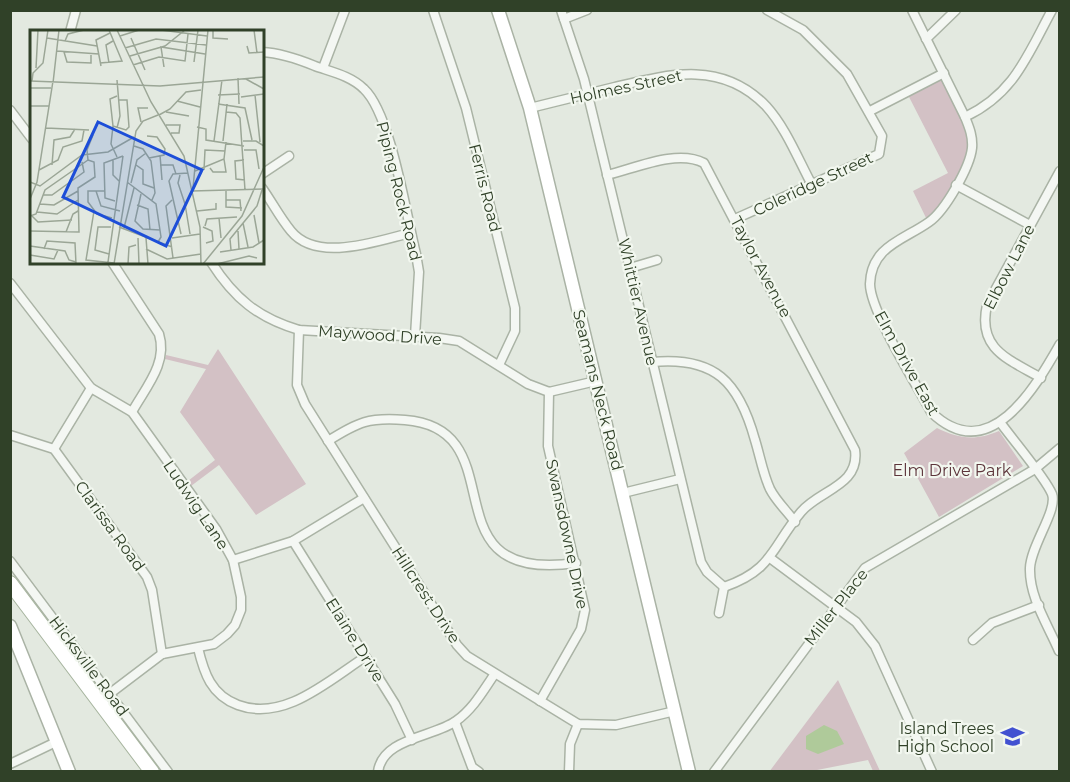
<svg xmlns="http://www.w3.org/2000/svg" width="1070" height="782" font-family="Montserrat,sans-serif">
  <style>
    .green { fill: #d3c1c5 }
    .water { fill: #afca9a }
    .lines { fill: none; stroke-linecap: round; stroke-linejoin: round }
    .minor-casing { stroke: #aab3a5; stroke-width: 11 }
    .secondary-casing { stroke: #aab3a5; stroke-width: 15 }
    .primary-casing { stroke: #a7b59f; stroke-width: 16 }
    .minor { stroke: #f4f7f3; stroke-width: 8 }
    .secondary { stroke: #fff; stroke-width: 12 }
    .primary { stroke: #fff; stroke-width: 14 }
    .labels { text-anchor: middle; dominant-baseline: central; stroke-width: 4.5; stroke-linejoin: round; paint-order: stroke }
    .street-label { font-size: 16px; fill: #304128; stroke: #f2f7ef }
    .park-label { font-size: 16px; fill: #5d353b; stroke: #f2f7ef }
    .poi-label { font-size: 16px; fill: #304128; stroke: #f2f7ef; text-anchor: end }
    .inset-road { fill: none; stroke: #9ba696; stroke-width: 1.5 }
    .view { fill: #1d4ed8; fill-opacity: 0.15; stroke: #1d4ed8; stroke-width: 3 }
    .inset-edge { fill: none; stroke: #304128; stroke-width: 3 }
  </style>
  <rect width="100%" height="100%" fill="#e3e9e0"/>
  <g class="green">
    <path d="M943 75C951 91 966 112 969 130 975 162 950 201 928 222L913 191 948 173 907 93Z"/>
    <polygon points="218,349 306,484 256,515 219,465 187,489 184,484 215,460 180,412 206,369 165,359 166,355 208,365"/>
    <path d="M937 428C959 439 976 441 999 431L1023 466 939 517 904 453Z"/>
    <polygon points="838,680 880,771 873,771 868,760 812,771 769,772"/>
  </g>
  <polygon class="water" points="824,725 837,731 844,744 818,754 806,749 806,736"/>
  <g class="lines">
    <defs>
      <g id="minor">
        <polyline points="433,10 466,108 515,308 515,331 499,365"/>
        <polyline points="561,10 584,79 701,562 707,572 724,587"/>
        <path d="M912 10 965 117C969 127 973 136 972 148 970 167 945 211 929 222 904 240 871 246 870 284 870 311 917 385 931 412 989 468 1035 388 1060 344"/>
        <polyline points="564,19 587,10"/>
        <polyline points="70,32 76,10"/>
        <polyline points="926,39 956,10"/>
        <path d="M262 52C281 53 298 59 315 66 332 72 351 76 364 89 391 114 406 215 416 254L419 272 415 336"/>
        <polyline points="323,68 345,10"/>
        <path d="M530 108C558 101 587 94 615 87 669 74 722 60 766 106 786 128 798 159 812 185"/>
        <polyline points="10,110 32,139"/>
        <polyline points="870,111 944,73"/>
        <path d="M965 117C1014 94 1027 56 1052 10"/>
        <polyline points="262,174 289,156"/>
        <path d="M607 175C636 168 677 149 704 163L855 450C860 486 819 490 801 512 771 548 773 570 724 587"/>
        <polyline points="956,185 1030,225"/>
        <path d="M262 188C272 202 280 218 291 231 317 263 377 241 410 233"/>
        <polyline points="735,219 879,154 882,136 847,74 803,30 767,10"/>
        <path d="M112 262 159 334C168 363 146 387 132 412"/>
        <path d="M211 262C234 298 258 318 299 330L439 338 459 341 528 384 549 392 596 381"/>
        <polyline points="630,268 657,260"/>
        <polyline points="10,283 91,388 132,412 216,529 233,560 241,597 241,610 235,625 227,634 214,644 162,654 100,701"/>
        <polyline points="299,330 297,385 305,404 457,645 467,656 578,724 616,725 675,711"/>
        <path d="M652 362C715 356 739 382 755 440 760 456 763 474 770 489 776 501 787 511 795 522"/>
        <path d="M1041 378C1008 359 977 349 987 305L1060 171"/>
        <path d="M1000 422C1012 439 1045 477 1052 494 1058 510 1031 545 1030 568 1029 597 1048 625 1059 651"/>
        <polyline points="10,435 54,449 147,577 152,590 162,654"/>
        <path d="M328 441C358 422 369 417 405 420 520 429 422 585 576 563"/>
        <polyline points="54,449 91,388"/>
        <polyline points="623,493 680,479"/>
        <polyline points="293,541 395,704 412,740"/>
        <polyline points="770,558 856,622 875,646 932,772"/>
        <polyline points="233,560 293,541 364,498"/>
        <polyline points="10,561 168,772"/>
        <polyline points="719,613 724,587"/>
        <polyline points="973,640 992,623 1039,605"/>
        <path d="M198 648C204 673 211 695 238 705 284 722 328 681 365 657"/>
        <polyline points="540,701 581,629 585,610 548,446 549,392"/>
        <polyline points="455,722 472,767 479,772"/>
        <polyline points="10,764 56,742"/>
        <path d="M378 772C382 738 434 737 456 721 473 709 483 691 494 675"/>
        <polyline points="569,772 570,744 578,724"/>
        <polyline points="714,772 865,568 1035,469 1060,448"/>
      </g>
      <g id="secondary">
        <polyline points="498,10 530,108 689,772"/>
        <polyline points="10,626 69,772"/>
      </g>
      <polyline id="primary" points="10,583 152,772"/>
    </defs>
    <use href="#minor" class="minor-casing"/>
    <use href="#secondary" class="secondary-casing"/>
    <use href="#primary" class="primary-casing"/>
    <use href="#minor" class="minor"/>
    <use href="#secondary" class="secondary"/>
    <use href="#primary" class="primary"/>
  </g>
  <defs>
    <symbol id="school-bare" viewBox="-9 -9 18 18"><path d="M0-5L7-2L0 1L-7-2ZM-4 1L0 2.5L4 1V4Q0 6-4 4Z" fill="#4251d1" stroke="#f2f7ef" stroke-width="2.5" paint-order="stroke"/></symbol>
  </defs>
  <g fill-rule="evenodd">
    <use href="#school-bare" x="996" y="720" width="33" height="33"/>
  </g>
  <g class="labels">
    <g class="street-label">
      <text transform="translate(626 87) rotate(-12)">Holmes Street</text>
      <text transform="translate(813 184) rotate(-25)">Coleridge Street</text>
      <text transform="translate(485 188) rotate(76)">Ferris Road</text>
      <text transform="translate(399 191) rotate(76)">Piping Rock Road</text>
      <text transform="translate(761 267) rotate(62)">Taylor Avenue</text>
      <text transform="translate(1009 267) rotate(-63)">Elbow Lane</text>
      <text transform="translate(638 302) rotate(77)">Whittier Avenue</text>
      <text transform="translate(380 335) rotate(4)">Maywood Drive</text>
      <text transform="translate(907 363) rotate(61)">Elm Drive East</text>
      <text transform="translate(598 390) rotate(76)">Seamans Neck Road</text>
      <text transform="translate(196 505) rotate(56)">Ludwig Lane</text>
      <text transform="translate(110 526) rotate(54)">Clarissa Road</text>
      <text transform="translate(567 534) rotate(78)">Swansdowne Drive</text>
      <text transform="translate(426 595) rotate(57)">Hillcrest Drive</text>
      <text transform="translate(836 607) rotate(-52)">Miller Place</text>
      <text transform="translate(355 640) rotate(58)">Elaine Drive</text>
      <text transform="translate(89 666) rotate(53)">Hicksville Road</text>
    </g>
    <g class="park-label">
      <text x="952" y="470">Elm Drive Park</text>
    </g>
    <g class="poi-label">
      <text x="994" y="728">Island Trees<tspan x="994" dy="18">High School</tspan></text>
    </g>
  </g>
  <g transform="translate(30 30)">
    <rect width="234" height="234" fill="#e3e9e0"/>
    <path class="inset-road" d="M87 0 121 72 154 126 170 197 171 234M131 0 177 6M183 0V8L198 9M224 0 227 23M90 6 109 0M17 8 67 16M101 8 115 40M35 11 38 4 54 0M217 16 219 23 234 22M95 18 126 9 176 15M27 21 69 24M34 22 37 32 61 33V25M100 26 135 16 155 0M164 32 168 0M70 33 92 31 79 0M79 33 76 15 83 11M103 35 129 27 155 31 158 4M71 36 66 10 80 3M134 37 131 17 175 24M6 38 8 0M208 48 209 74M216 49 234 59M0 51 130 56 234 47M2 51 3 43 13 33 18 0M23 53 29 0M0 58H21M188 65 210 64M225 65 230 112M211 67 234 64M147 71 170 77M188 74 215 78 222 110M0 76H19M136 82 159 86M196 82 206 83 210 88 215 160M129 85 140 79 156 62 171 60M111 92 108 78H118M136 95H150L149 103H141M83 96 96 100 99 97 97 70H88M83 96 80 69 87 66M83 96 81 114 87 127M167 97 176 99V110L214 116M16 98 59 100M87 98 90 86 87 50M117 106 127 107 135 119 134 125 119 128M184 111 192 50M193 111 197 74M213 111H226L234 116M104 116 113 119 121 131 125 163 122 170M214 120H226L229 139M130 125 132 150M83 129V145L89 151M58 130 57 120 63 105M214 130 205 131 206 149 215 150M22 135 24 110 40 107 45 99M106 135 113 140V154L124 158M130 135H143L146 144M180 138 183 142H196L194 129M9 140 28 130 33 117 52 111 54 100M174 140 175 120 195 121M165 141 194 129 196 112M150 145 148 153 155 174M0 152 10 156 52 125 78 122 104 107M97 152 126 174 131 207 128 212M101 153 107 130 116 123M163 158 178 0M196 160V177L212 178M66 161 71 176 90 181M75 161H58V172L67 184 82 188M162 161 234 159M111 164 105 191 113 199 130 200M13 165H22L54 142 52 132M0 169 7 152 23 51M142 170 136 176 143 228M196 170H210L211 181M85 171 75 168 74 133 93 126M10 174 24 175 48 161M155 174 160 204M107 175 118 179 120 200M64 181 56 230 84 233M167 181 186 179V173M7 182 27 184 48 170M224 185 229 213M0 186 6 184 15 160 58 130M2 186 8 192 42 190M189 188 191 208M213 193 218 217M175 196 177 189 207 187M89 197 142 217M173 197 182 201 183 211 176 213M94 198 104 158M0 201 49 202 48 158 65 147 64 132 58 130M208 201 209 219M36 202 43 184 48 181M151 204 139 151 143 144 158 143M108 208 109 234M116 208 118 234M142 208 170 204M0 216 35 221 39 230 46 232M14 219 17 211 45 213 46 234M116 219 137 229 171 224M201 220 200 209 227 176 232 160M190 222 223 217 234 210M79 224 65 220 68 197H81M0 225 24 229 28 220M78 232 93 126M84 234 106 101 113 91 128 85M98 234 99 217 106 215M173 234 212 186 234 137M187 234 219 226 227 228"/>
    <path class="view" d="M68 92 172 140 136 216 33 167Z"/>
    <rect width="234" height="234" class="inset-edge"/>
  </g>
  <rect width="1070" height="782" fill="none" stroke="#304128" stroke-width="24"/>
</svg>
